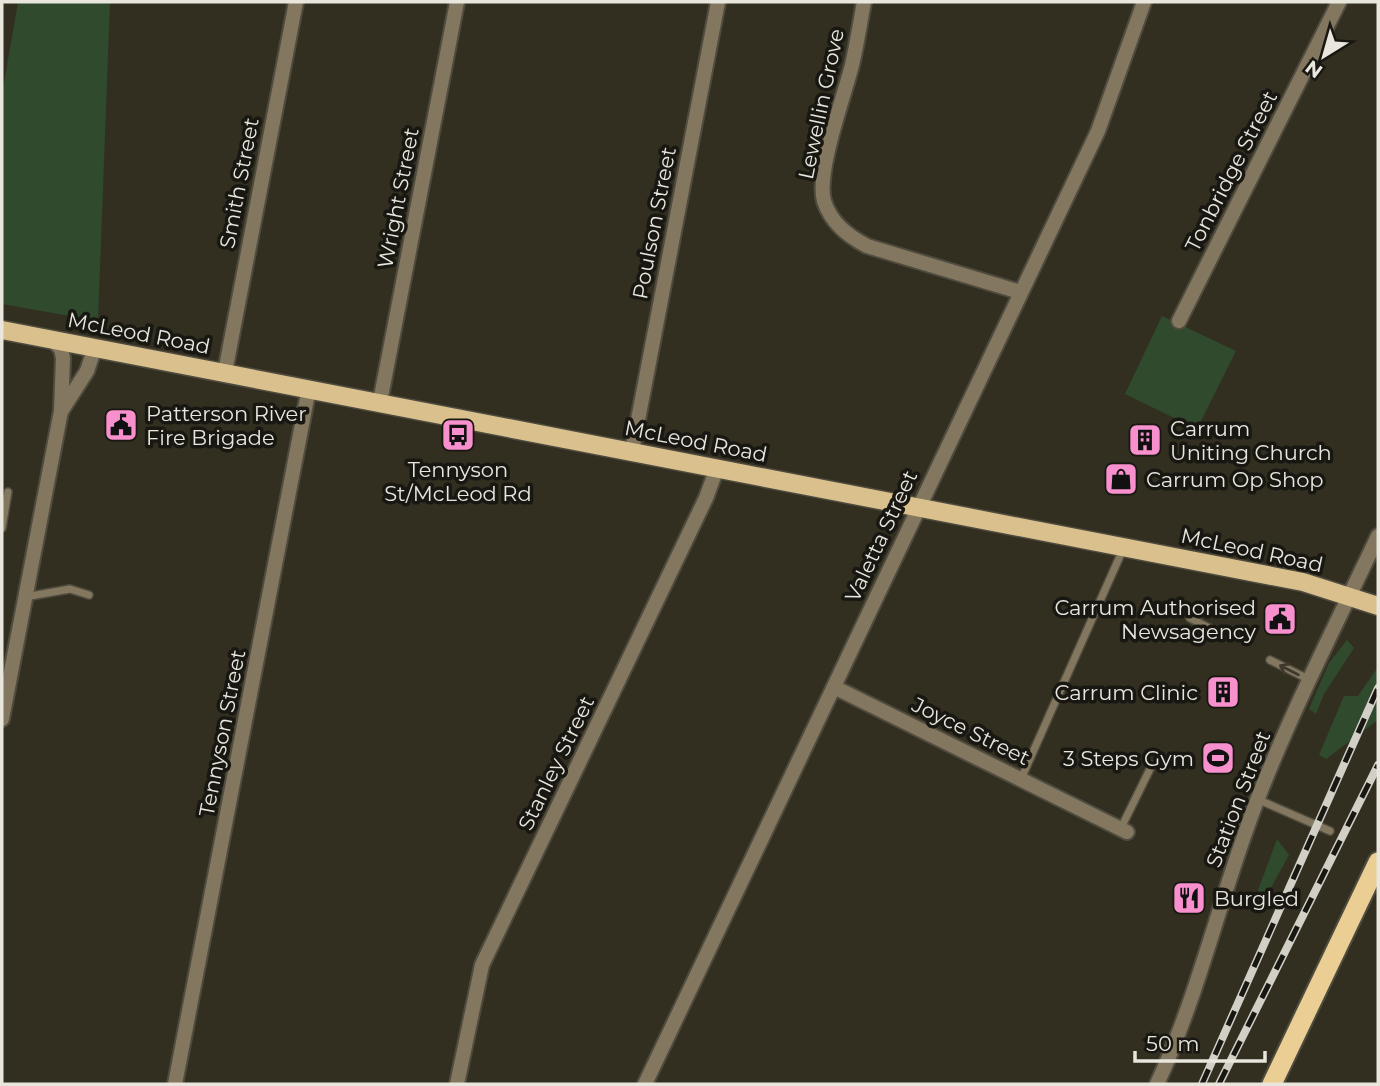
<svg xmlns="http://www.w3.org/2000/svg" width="1380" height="1086" font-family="Montserrat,sans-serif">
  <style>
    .green { fill: #304a2e }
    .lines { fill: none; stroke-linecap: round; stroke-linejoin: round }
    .service-casing { stroke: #4f4c3f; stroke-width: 10 }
    .minor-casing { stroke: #4f4c3f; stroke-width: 18 }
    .tertiary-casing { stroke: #4f4c3f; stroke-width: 18 }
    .primary-casing { stroke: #4f4c3f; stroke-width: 21 }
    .trunk-casing { stroke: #4f4c3f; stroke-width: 23 }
    .service { stroke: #84775f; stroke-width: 7 }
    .minor { stroke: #84775f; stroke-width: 14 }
    .tertiary { stroke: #84775f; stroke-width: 14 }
    .primary { stroke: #dac08c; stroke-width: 18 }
    .trunk { stroke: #ebce94; stroke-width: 19 }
    .rail-casing { stroke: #d2d0c6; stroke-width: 8 }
    .rail { stroke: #181711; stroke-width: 5; stroke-dasharray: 16; stroke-linecap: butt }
    .oneway { stroke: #3e392c }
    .labels { text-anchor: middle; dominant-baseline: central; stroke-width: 7; stroke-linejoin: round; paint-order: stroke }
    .street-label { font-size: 21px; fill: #e8e6dd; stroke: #181711 }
    .poi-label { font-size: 21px; fill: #e8e6dd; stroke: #181711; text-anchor: start }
  </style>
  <rect width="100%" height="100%" fill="#322f21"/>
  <g class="green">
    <polygon points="18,2 110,2 98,321 2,304 2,95"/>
    <polygon points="1162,316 1236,351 1197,429 1125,394"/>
    <polygon points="1347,640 1354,648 1324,694 1316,714 1309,709 1329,663"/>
    <polygon points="1378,667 1378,722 1375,722 1326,759 1319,755 1344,696 1358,696"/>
    <polygon points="1277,839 1289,855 1268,893 1257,893"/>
  </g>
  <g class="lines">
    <defs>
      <g id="service">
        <polyline points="2,528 8,492"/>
        <polyline points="25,597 70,589 89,595"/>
        <polyline points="1190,618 1217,632"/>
        <polyline points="1270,660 1308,679"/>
        <polyline points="1021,779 1124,547"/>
        <polyline points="1257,799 1330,831"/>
        <polyline points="1121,828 1152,765"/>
      </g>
      <g id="minor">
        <path d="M864 2C860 23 857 44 852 65 844 97 816 172 824 201 831 223 848 236 867 246L1020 292"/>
        <polyline points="1179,321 1339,2"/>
        <polyline points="225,372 296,2"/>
        <polyline points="380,402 457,2"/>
        <polyline points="62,410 87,371 95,347"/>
        <polyline points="632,451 718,2"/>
        <polyline points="834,687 1127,832"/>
        <polyline points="2,719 61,411 63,358 61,349 53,340"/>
        <polyline points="175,1084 309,388"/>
        <polyline points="457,1084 482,965 706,498 717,468"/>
        <polyline points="645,1084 1098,131 1144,2"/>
      </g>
      <path id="tertiary" d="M1157 1084C1200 992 1221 892 1258 798 1293 708 1337 623 1378 536"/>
      <polyline id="primary" points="2,330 1303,582 1378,606"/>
      <polyline id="trunk" points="1272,1084 1378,862"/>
    </defs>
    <use href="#service" class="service-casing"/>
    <use href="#minor" class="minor-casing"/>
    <use href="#tertiary" class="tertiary-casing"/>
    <use href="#primary" class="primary-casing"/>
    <use href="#trunk" class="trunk-casing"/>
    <use href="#service" class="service"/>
    <use href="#minor" class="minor"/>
    <use href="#tertiary" class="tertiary"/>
    <use href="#primary" class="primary"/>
    <use href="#trunk" class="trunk"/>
    <defs>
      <g id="rail">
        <polyline points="1202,1084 1378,688"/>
        <polyline points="1219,1084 1378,765"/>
      </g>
    </defs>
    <use href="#rail" class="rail-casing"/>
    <use href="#rail" class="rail"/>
  </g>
  <defs><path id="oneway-shaft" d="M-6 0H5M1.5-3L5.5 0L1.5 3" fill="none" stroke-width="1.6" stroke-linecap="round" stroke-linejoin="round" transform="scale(1.75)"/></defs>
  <use class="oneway" href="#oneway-shaft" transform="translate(1289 670) rotate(-153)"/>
  <defs>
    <symbol id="civic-square" viewBox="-11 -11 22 22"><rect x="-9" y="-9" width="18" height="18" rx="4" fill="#f790cd" stroke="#181711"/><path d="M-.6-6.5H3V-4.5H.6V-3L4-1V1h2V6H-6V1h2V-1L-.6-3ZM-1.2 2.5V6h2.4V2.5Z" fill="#111"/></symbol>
    <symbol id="bus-square" viewBox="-11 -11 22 22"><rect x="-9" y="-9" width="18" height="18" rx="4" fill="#f790cd" stroke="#181711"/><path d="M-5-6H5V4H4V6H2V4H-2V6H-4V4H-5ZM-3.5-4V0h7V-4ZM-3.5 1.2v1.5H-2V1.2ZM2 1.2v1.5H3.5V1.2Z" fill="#111"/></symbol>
    <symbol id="building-square" viewBox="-11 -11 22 22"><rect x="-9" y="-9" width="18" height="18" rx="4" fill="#f790cd" stroke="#181711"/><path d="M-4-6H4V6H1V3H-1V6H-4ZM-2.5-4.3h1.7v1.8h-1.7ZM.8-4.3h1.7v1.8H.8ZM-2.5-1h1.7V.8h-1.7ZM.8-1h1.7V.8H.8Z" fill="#111"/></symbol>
    <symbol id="shop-square" viewBox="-11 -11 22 22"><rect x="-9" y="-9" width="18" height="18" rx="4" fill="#f790cd" stroke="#181711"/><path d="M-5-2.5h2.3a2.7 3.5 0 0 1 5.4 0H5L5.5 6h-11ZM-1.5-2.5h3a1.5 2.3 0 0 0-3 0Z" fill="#111"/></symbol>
    <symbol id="stadium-square" viewBox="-11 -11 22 22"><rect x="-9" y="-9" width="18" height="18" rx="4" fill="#f790cd" stroke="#181711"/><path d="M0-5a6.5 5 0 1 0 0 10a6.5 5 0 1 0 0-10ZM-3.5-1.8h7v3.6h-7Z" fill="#111"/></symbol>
    <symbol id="restaurant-square" viewBox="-11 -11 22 22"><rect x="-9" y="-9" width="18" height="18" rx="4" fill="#f790cd" stroke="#181711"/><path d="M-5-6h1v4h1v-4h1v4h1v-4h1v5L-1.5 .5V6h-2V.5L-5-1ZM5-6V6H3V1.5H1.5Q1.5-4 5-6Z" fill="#111"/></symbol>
  </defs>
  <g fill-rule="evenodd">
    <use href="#civic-square" x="102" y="406" width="38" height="38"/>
    <use href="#bus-square" x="439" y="416" width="38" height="38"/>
    <use href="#building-square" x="1126" y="421" width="38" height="38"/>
    <use href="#shop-square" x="1102" y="460" width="38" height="38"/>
    <use href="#civic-square" x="1261" y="600" width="38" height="38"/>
    <use href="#building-square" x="1204" y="673" width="38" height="38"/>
    <use href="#stadium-square" x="1199" y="739" width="38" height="38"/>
    <use href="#restaurant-square" x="1170" y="879" width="38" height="38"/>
  </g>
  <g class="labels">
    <g class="street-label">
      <text transform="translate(821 104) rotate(-78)">Lewellin Grove</text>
      <text transform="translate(1231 171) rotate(-63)">Tonbridge Street</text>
      <text transform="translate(239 183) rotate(-79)">Smith Street</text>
      <text transform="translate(398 198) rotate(-79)">Wright Street</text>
      <text transform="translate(654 223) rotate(-79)">Poulson Street</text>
      <text transform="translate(139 333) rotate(11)">McLeod Road</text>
      <text transform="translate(696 441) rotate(11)">McLeod Road</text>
      <text transform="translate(881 536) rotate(-65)">Valetta Street</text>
      <text transform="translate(1252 550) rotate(12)">McLeod Road</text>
      <text transform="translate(971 731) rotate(26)">Joyce Street</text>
      <text transform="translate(222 733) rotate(-79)">Tennyson Street</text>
      <text transform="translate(556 763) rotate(-64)">Stanley Street</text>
      <text transform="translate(1238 799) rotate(-69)">Station Street</text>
    </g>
    <g class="poi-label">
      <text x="146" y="413">Patterson River<tspan x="146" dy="24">Fire Brigade</tspan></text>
      <text x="1170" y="428">Carrum<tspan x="1170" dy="24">Uniting Church</tspan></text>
      <text x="458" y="469" text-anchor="middle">Tennyson<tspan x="458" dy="24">St/McLeod Rd</tspan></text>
      <text x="1146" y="479">Carrum Op Shop</text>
      <text x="1256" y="607" text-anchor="end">Carrum Authorised<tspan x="1256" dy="24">Newsagency</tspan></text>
      <text x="1198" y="692" text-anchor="end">Carrum Clinic</text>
      <text x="1194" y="758" text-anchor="end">3 Steps Gym</text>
      <text x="1214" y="898">Burgled</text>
    </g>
  </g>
  <rect width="1380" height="1086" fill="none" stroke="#e8e6dd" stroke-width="7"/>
  <g transform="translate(1324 56) rotate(217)" stroke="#181711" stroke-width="5" paint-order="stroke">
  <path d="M0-5L12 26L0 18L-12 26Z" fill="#e8e6dd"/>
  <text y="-10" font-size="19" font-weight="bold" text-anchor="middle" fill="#e8e6dd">N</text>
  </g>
  <path d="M1135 1051v10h130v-10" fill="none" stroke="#e8e6dd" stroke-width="3.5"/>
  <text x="1146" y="1051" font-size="21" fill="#e8e6dd" stroke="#181711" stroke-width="5" paint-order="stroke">50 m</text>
</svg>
